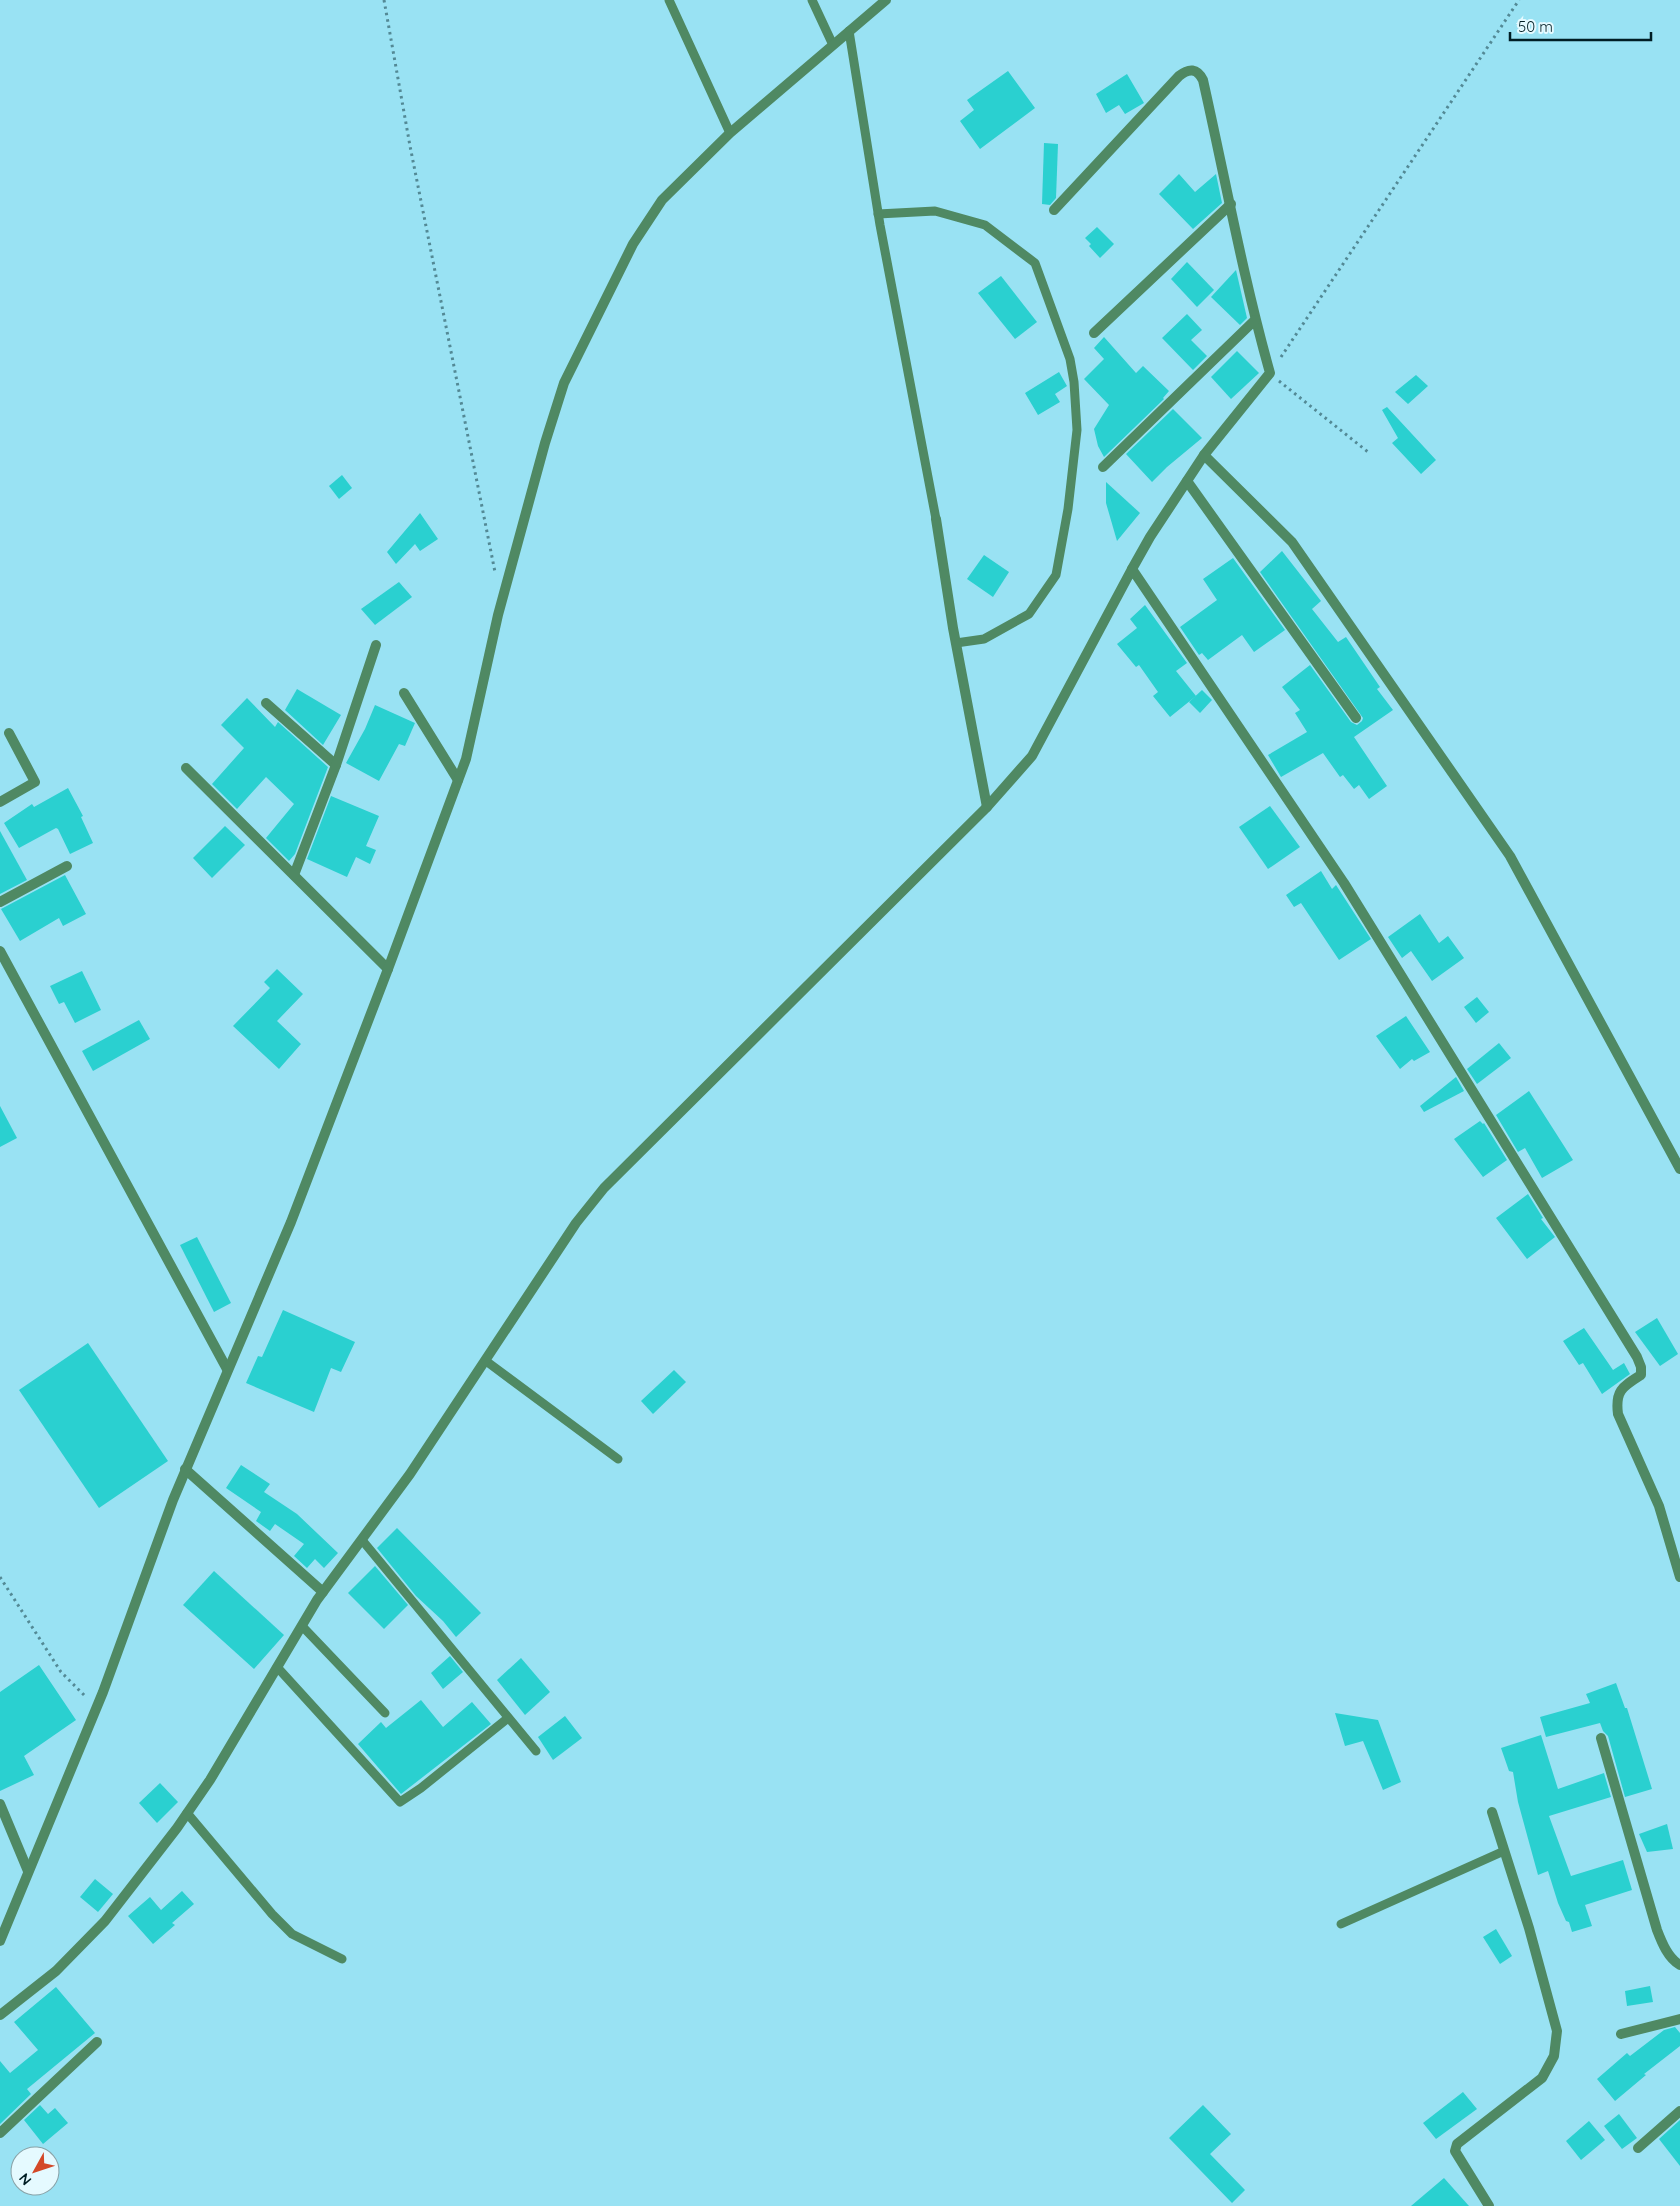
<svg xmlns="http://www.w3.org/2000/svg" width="1680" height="2206" font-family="Quicksand,sans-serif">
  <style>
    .building { fill: #2ad0d0 }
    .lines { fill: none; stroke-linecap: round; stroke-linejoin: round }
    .path { stroke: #538995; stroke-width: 3; stroke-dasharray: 2.5 4; stroke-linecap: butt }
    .service { stroke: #4f8963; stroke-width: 9 }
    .minor { stroke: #4f8963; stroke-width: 10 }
    .tertiary { stroke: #4f8963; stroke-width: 10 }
  </style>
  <rect width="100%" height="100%" fill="#99e2f3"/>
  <g class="building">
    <polygon points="1008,71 1035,108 980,149 960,121 974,110 967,100"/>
    <polygon points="1127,74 1144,103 1125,114 1119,105 1106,113 1096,94"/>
    <polygon points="1044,143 1058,144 1056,198 1050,205 1042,204"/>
    <polygon points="1179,174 1195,192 1216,174 1222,203 1193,229 1159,194"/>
    <polygon points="1097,227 1114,244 1100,258 1089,246 1091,244 1085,238"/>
    <polygon points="1187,262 1214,290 1197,307 1171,279"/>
    <polygon points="1236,270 1247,318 1240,325 1211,297"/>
    <polygon points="1001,276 1037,322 1015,339 978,293"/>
    <polygon points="1187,314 1202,330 1191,340 1207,356 1193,370 1162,338"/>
    <polygon points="1104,337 1136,373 1143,366 1169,391 1163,398 1164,399 1104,457 1098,446 1094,429 1109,405 1084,379 1104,359 1094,348"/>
    <polygon points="1237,351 1259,373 1231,399 1211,377"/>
    <polygon points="1059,372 1067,386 1055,394 1060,402 1038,415 1025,393"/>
    <polygon points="1416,375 1428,386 1408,404 1395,392"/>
    <polygon points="1387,407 1436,460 1421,474 1392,443 1398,438 1382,410"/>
    <polygon points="1173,409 1202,438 1167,467 1152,482 1126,454"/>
    <polygon points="342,475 352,488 339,499 329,486"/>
    <polygon points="1106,482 1140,513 1117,541 1106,503"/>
    <polygon points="420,513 438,539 420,551 415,544 396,564 387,552"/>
    <polygon points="1282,551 1321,601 1312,609 1338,642 1346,637 1380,687 1377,689 1393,710 1354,737 1387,786 1369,799 1359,785 1354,789 1343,775 1340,777 1323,753 1281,777 1268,755 1307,732 1295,713 1300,710 1282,687 1310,665 1351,722 1357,725 1362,721 1363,718 1260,572"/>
    <polygon points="984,555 1009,572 993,597 967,579"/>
    <polygon points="1233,558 1285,630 1254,652 1242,635 1208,660 1202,653 1199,655 1180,627 1217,600 1203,579"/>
    <polygon points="399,582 412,597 375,625 361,609"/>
    <polygon points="1145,605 1187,663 1176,671 1196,696 1170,717 1153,696 1158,692 1139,665 1136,667 1117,644 1137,628 1130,619"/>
    <polygon points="297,689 341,715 323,745 285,710"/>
    <polygon points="1202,690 1212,700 1200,713 1189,702"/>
    <polygon points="247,698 275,727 278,722 328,767 295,854 289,861 266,838 294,804 266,777 237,809 212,784 244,748 221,725"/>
    <polygon points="375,705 415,723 405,746 399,744 379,781 346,763 365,729"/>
    <polygon points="68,788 83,816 81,817 93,843 70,854 58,829 56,828 19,848 4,823 32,804 34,807"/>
    <polygon points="331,796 379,816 366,846 376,850 370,864 356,857 347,877 307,859"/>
    <polygon points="1270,806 1300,847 1268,869 1239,827"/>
    <polygon points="225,826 245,845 212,878 193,858"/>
    <polygon points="0,831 27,880 0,894"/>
    <polygon points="1321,871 1332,889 1336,885 1371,939 1339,960 1301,903 1294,907 1286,895"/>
    <polygon points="65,875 86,914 63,926 59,918 20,941 1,909"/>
    <polygon points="1420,914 1439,943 1448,936 1464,958 1432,981 1411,951 1402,958 1388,937"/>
    <polygon points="277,969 303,994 277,1021 301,1044 279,1069 233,1026 270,988 264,982"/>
    <polygon points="82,971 101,1010 75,1023 64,1002 59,1004 50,986"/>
    <polygon points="1477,997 1489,1012 1476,1023 1464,1007"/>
    <polygon points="1406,1016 1430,1052 1414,1061 1412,1059 1400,1069 1376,1036"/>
    <polygon points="139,1020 150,1039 93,1071 82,1051"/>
    <polygon points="1499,1043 1511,1058 1477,1084 1467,1069"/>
    <polygon points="1456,1077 1464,1091 1424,1112 1420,1106"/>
    <polygon points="1529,1091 1573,1160 1542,1178 1525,1148 1518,1152 1496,1115"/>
    <polygon points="0,1106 17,1138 0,1147"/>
    <polygon points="1480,1121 1483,1124 1484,1123 1507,1160 1483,1177 1454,1139"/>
    <polygon points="1528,1194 1543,1218 1541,1219 1555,1237 1527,1259 1496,1218"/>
    <polygon points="197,1237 231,1303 214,1312 180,1245"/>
    <polygon points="283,1310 355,1342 341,1372 331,1368 314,1412 246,1383 258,1356 262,1357"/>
    <polygon points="1657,1318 1678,1354 1660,1366 1635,1332"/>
    <polygon points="1584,1328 1613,1370 1624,1363 1630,1374 1602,1394 1583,1363 1579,1365 1563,1341"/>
    <polygon points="88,1343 168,1461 99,1508 19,1390"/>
    <polygon points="674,1370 686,1382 653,1414 641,1401"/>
    <polygon points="241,1465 270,1484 264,1492 297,1514 338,1553 324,1568 315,1559 307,1568 294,1556 304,1544 275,1524 270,1531 256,1521 261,1512 226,1488"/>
    <polygon points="397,1528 481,1613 456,1637 443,1621 416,1596 377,1548"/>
    <polygon points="375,1566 408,1605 384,1629 348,1593"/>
    <polygon points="214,1571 284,1635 254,1669 183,1605"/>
    <polygon points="450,1656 463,1672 443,1689 431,1673"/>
    <polygon points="521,1658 550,1692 525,1715 497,1680"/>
    <polygon points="39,1665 76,1720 24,1756 34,1775 0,1791 0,1692"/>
    <polygon points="1616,1683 1625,1708 1627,1708 1652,1789 1625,1797 1608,1736 1603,1731 1600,1723 1546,1737 1540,1717 1590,1703 1586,1694"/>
    <polygon points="421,1700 443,1727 472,1702 491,1724 401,1794 358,1744 381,1722 386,1728"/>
    <polygon points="1335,1713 1378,1720 1401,1782 1383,1790 1363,1741 1345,1746"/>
    <polygon points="565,1716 582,1738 553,1760 538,1737"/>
    <polygon points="1541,1735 1558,1789 1604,1773 1611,1797 1549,1816 1571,1876 1623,1860 1632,1890 1585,1905 1592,1926 1572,1932 1569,1922 1566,1921 1558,1903 1548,1871 1538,1875 1518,1802 1513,1772 1509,1771 1501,1748"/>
    <polygon points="160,1783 178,1802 157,1823 139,1803"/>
    <polygon points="1667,1824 1673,1849 1647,1852 1639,1834"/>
    <polygon points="95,1879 113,1894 98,1912 80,1897"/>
    <polygon points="182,1891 194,1904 172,1923 175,1925 153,1944 128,1916 150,1897 161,1910"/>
    <polygon points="1496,1929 1512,1956 1500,1964 1483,1937"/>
    <polygon points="1650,1986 1653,2002 1627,2006 1625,1991"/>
    <polygon points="56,1987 95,2033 27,2089 31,2094 0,2124 0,2061 10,2073 38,2050 14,2022"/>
    <polygon points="1675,2027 1680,2033 1680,2046 1644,2074 1646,2075 1615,2101 1597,2079 1627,2053 1630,2056 1664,2030"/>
    <polygon points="1463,2092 1477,2109 1436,2139 1423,2123"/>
    <polygon points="40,2105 48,2114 55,2108 68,2123 43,2144 24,2120"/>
    <polygon points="1203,2105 1231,2134 1210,2154 1245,2190 1232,2203 1169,2138"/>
    <polygon points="1619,2114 1637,2138 1622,2149 1604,2126"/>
    <polygon points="1680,2120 1680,2166 1659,2139"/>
    <polygon points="1589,2121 1605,2140 1581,2160 1566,2141"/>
    <polygon points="1444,2178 1469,2206 1411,2206"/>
  </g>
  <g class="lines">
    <g class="path">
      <polyline points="384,0 410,146 495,572"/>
      <polyline points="1281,357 1519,0"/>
      <polyline points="1279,381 1368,452"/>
      <polyline points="0,1577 61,1672 86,1697"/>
    </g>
    <g class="service">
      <polyline points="669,0 730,133"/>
      <polyline points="812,0 833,45"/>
      <polyline points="849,31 880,225 936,519"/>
      <polyline points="878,214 935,211 985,225 1035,263 1070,359 1074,382 1077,430 1068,509 1056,575 1029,614 984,639 956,643"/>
      <polyline points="486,1361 618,1459"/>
      <polyline points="362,1540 536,1751"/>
      <polyline points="302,1626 385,1713"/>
      <polyline points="277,1667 400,1802 421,1788 508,1718"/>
      <polyline points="187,1813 272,1914 292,1934 342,1959"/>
      <polyline points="1341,1924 1504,1851"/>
    </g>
    <g class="minor">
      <path d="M1054 210 1179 76C1189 68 1197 68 1203 80 1225 178 1243 277 1270 373L1204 455 1150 537 1132 569"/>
      <polyline points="1094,333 1231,204"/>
      <polyline points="1204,455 1292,542 1510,856 1680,1169"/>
      <polyline points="1103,467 1255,320"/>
      <polyline points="1187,481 1356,718"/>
      <polyline points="936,519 953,628 987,807"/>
      <polyline points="404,693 458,780"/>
      <polyline points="266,703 336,765"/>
      <polyline points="186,768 388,969"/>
      <polyline points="0,802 35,782 9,733"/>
      <polyline points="294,875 336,765 376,645"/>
      <polyline points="0,902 67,866"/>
      <polyline points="0,951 227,1369"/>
      <polyline points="185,1469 323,1592"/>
      <path d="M1601 1738 1657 1930C1662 1943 1668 1958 1680 1965"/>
      <polyline points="0,1804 28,1871"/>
      <path d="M0 2015 56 1971 105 1921 177 1828 210 1780 317 1600 410 1474 576 1223 604 1188 987 807 1032 756 1132 569 1344 883 1637 1357 1641 1367V1375C1622 1387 1615 1391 1618 1414L1659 1506 1680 1577"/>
      <polyline points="1621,2034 1680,2019"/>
      <polyline points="0,2133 97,2042"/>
      <polyline points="1638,2148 1680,2111"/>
      <polyline points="1489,2206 1455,2151 1457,2144 1542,2078 1554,2056 1557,2031 1529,1928 1492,1812"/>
    </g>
    <polyline class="tertiary" points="0,1941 103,1692 173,1500 291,1222 388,969 466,759 498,615 545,443 564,383 633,244 662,200 730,133 886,0"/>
  </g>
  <g transform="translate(35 2171) rotate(230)"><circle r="24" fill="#e5faff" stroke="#89a2a7"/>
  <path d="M0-4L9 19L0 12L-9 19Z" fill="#d34928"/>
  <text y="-8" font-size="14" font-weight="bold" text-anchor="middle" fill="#001e24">N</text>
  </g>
  <path d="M1510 32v8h141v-8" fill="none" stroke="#001e24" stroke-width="2.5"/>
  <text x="1518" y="32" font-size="15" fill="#001e24" stroke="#e5faff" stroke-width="4" paint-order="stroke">50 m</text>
</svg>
